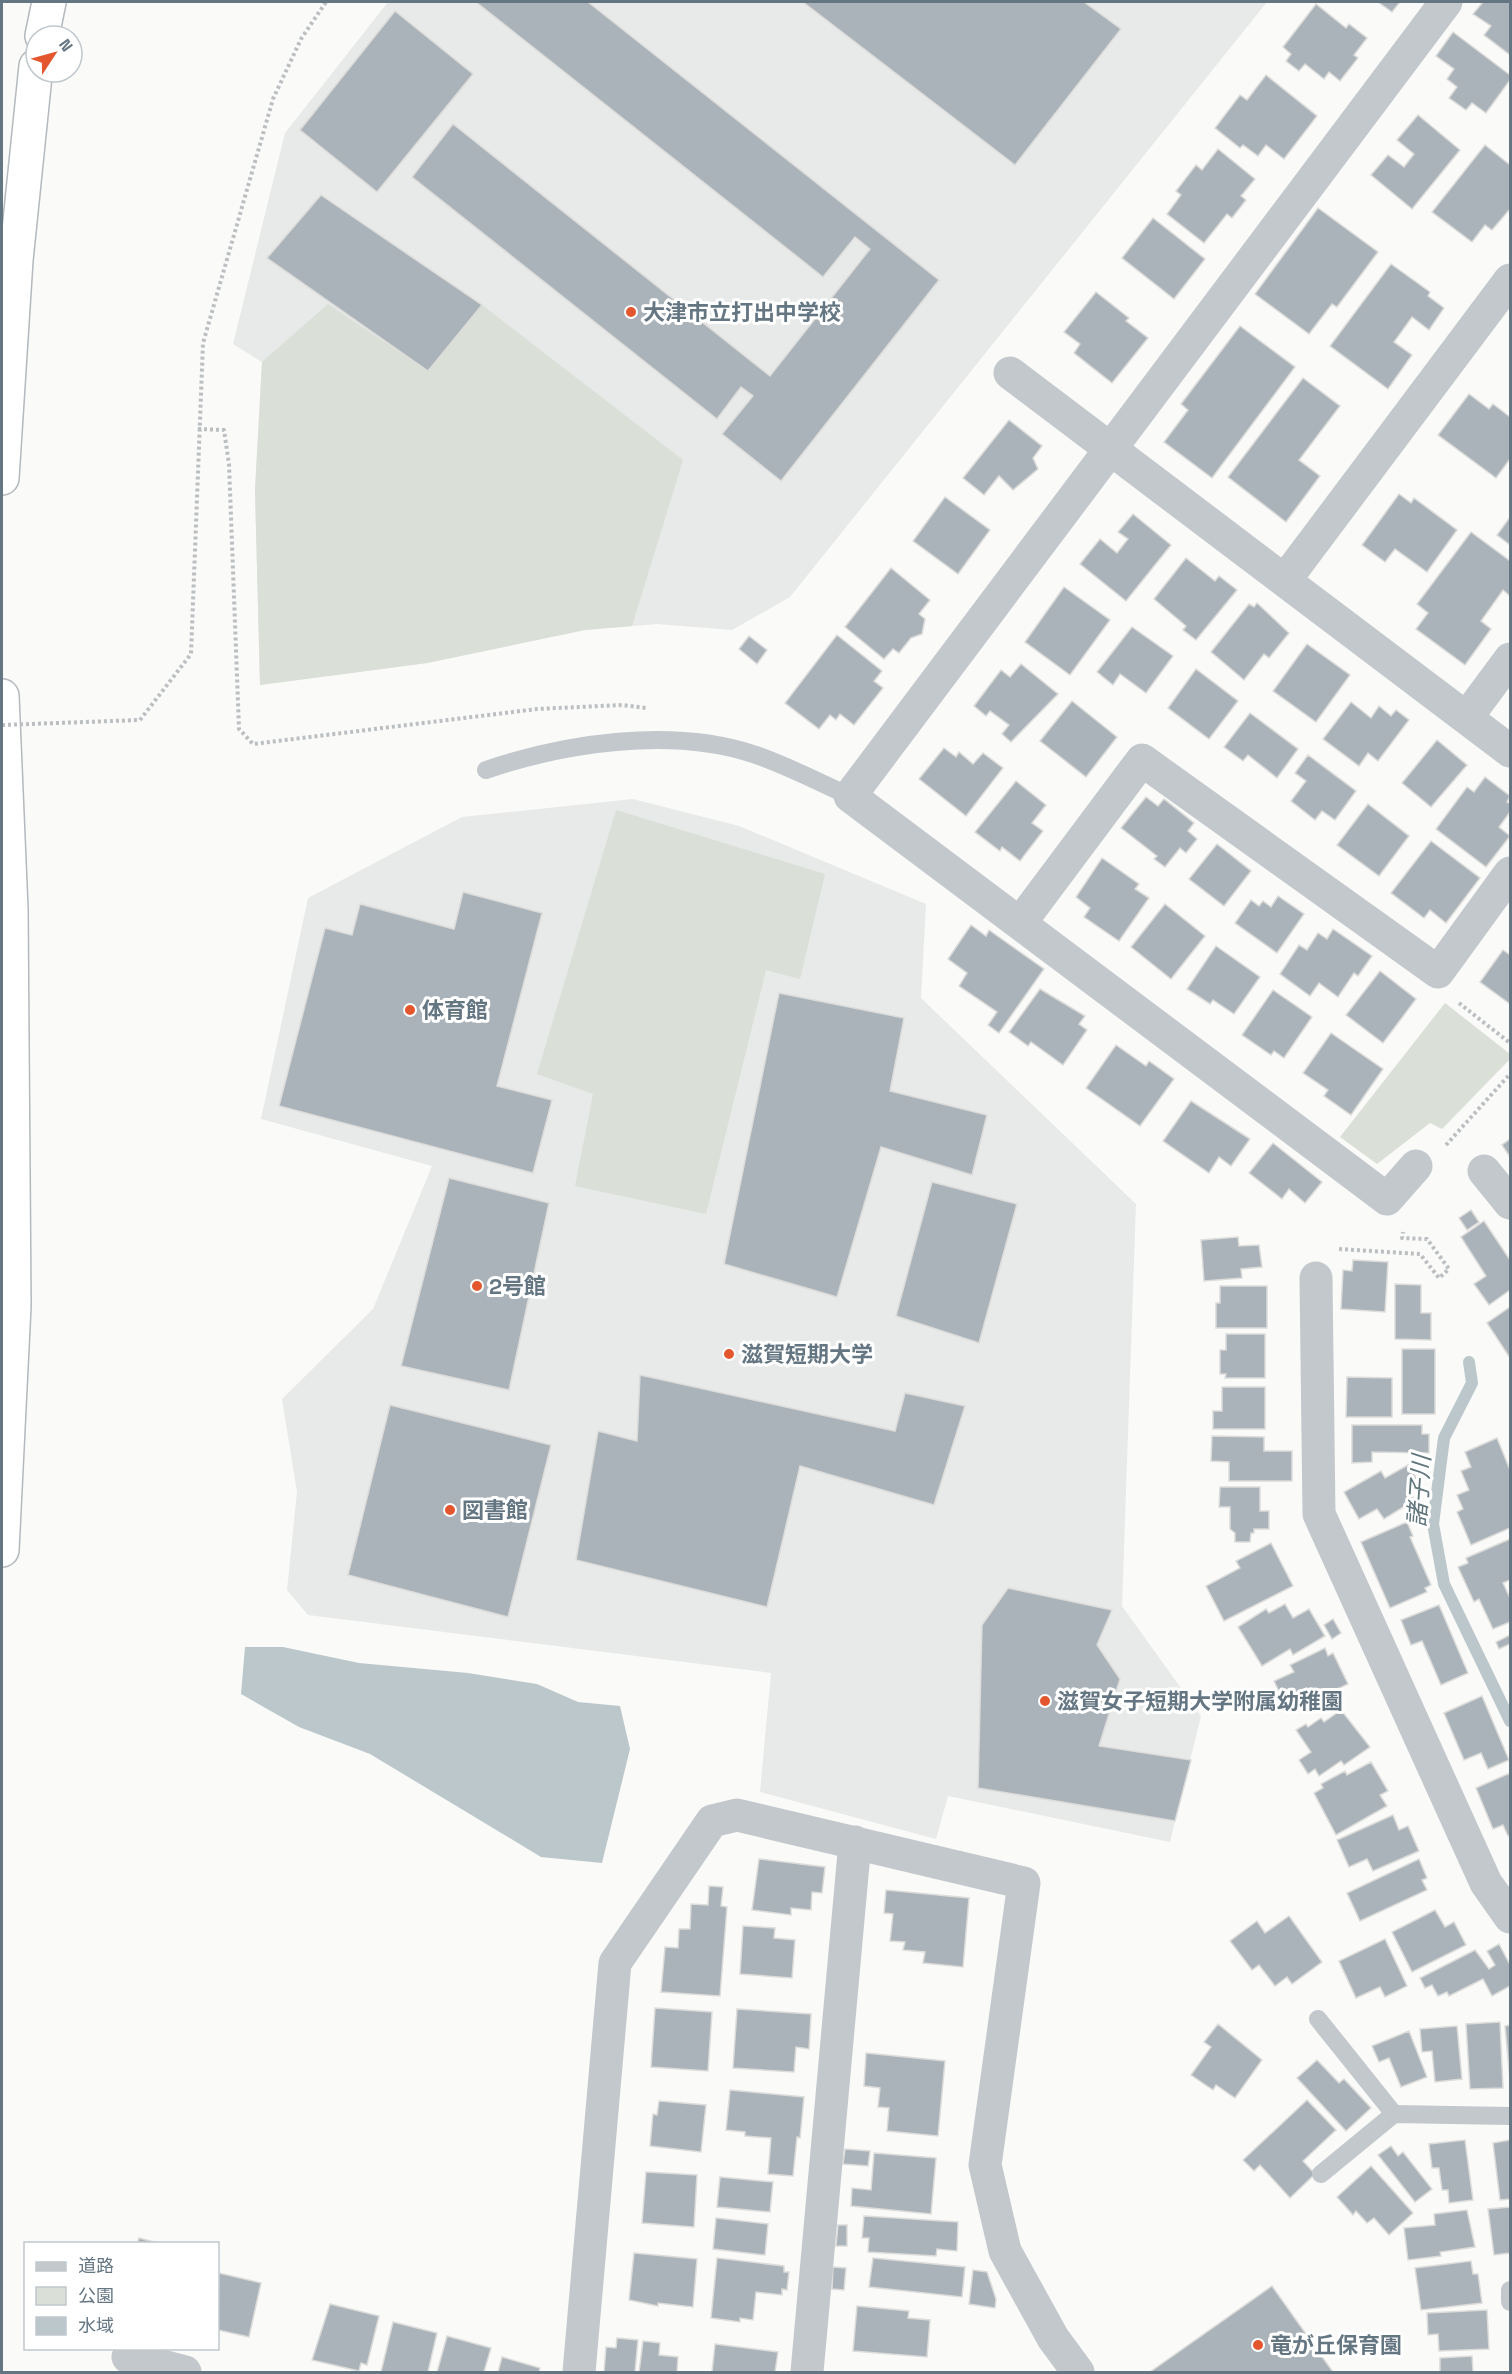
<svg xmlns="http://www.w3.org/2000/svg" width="1512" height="2374" font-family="'Space Grotesk','Noto Sans JP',sans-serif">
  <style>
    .built { fill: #e8e9e9 }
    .green { fill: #dadfd7 }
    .water { fill: #bbc7cb }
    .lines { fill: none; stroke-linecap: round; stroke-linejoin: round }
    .stream { stroke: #bbc7cb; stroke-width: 12 }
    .building { fill: #aab3b9; stroke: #dcdcda; stroke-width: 1.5 }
    .highway-casing { stroke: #b4b9bd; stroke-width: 36 }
    .path { stroke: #bbbfc2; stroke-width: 4; stroke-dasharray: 3 3; stroke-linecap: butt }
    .lane { stroke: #c3c8cc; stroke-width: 18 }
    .street { stroke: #c3c8cc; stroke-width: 33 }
    .highway { stroke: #fff; stroke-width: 33 }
    .path-bridge { stroke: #bbbfc2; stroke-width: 4; stroke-dasharray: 3 3; stroke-linecap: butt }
    .poi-dot { fill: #e4572e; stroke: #fff; stroke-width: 2 }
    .labels { text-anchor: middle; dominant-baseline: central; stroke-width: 6; stroke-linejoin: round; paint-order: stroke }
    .poi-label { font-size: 22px; font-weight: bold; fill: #657683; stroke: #fff; text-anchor: start }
    .water-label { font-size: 24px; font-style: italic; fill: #60757c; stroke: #fff }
  </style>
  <rect width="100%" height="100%" fill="#fafaf8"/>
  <g class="built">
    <polygon points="388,2 1267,2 790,597 732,630 657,624 585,630 427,663 260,685 255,490 262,362 233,344 285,133"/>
    <polygon points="633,799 739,826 926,904 921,998 1136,1204 1122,1606 1201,1716 1170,1842 948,1796 936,1839 760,1792 771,1673 308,1615 287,1590 297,1492 282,1399 373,1309 432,1166 261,1119 308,898 462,817"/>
  </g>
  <g class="green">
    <polygon points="328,304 428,371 482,305 683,460 632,626 585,630 427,663 260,685 255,490 262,362"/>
    <polygon points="616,810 825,874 800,979 766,970 706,1214 575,1186 593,1094 537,1074"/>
    <polygon points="1445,1003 1510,1054 1510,1059 1442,1129 1430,1123 1377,1164 1340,1137"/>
  </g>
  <polygon class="water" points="245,1647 283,1647 359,1663 468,1673 537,1684 578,1702 620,1706 630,1749 602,1863 541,1857 370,1754 299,1727 241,1694"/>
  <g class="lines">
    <polyline class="stream" points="1469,1362 1472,1383 1444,1438 1433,1524 1444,1584 1510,1721"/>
  </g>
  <g class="building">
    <polygon points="476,2 588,2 939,280 781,481 722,434 753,396 741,387 717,419 412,177 453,124 770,376 870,249 855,237 823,277"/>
    <polygon points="803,2 1084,2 1121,29 1015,165"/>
    <polygon points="1378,2 1400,2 1392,12"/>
    <polygon points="1483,2 1510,2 1510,55 1484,35 1491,26 1473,14"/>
    <polygon points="1316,4 1346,28 1349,24 1367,38 1354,55 1358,58 1340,81 1329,72 1324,79 1305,64 1299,71 1286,61 1291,54 1283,47"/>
    <polygon points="395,11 473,74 377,192 300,130"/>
    <polygon points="1453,32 1510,75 1510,80 1486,113 1472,103 1466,110 1449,98 1457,87 1447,79 1454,69 1436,56"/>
    <polygon points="1266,75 1317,116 1284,159 1266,145 1258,156 1243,145 1240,148 1215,128 1240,95 1247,100"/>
    <polygon points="1418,115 1460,150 1412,209 1371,175 1388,155 1404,167 1414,154 1397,140"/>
    <polygon points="1485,145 1510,165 1510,209 1492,230 1485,225 1472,242 1432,212"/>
    <polygon points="1218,149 1255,179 1241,196 1246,200 1232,218 1227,214 1204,243 1167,214 1181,195 1176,191 1196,165 1202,170"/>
    <polygon points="321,195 482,305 428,371 267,258"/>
    <polygon points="1318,208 1378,252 1337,307 1332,304 1309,334 1255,294"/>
    <polygon points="1153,218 1205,259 1174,299 1122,258"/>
    <polygon points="1391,264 1430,292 1428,296 1444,308 1429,330 1412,317 1394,342 1412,355 1388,389 1330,346"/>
    <polygon points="1096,292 1129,318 1126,321 1148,338 1112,383 1074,353 1080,344 1064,332"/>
    <polygon points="1240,326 1295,367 1212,478 1164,442 1188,410 1181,404"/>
    <polygon points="1303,378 1340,406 1299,460 1320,476 1286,522 1228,477"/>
    <polygon points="1469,394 1489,409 1493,404 1510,417 1510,459 1496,478 1438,435"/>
    <polygon points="1009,420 1042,446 1033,458 1038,469 1013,490 999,476 984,495 963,478"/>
    <polygon points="1399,494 1411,503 1414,498 1457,530 1427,572 1395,549 1385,562 1362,545"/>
    <polygon points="945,497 990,530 958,574 913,541"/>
    <polygon points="1133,514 1171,545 1126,601 1080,564 1100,539 1117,553 1128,539 1118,532"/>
    <polygon points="1510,517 1510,545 1497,535"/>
    <polygon points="1471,532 1510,561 1510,596 1503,590 1481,621 1491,629 1465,665 1416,629 1428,613 1417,604"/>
    <polygon points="1186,558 1215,581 1219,576 1237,590 1196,640 1183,630 1186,626 1154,599"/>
    <polygon points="891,568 930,600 919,614 925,619 922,634 911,638 899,653 893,649 884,659 845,627"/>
    <polygon points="1064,587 1110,620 1070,675 1025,642"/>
    <polygon points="1257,603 1289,633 1269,658 1264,654 1244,680 1211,652 1249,604 1254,607"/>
    <polygon points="1132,627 1173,656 1146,693 1120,674 1113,685 1097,672"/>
    <polygon points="837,635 882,671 874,681 883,688 854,725 840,714 836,720 830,715 819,729 785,703"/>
    <polygon points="749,636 767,650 757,664 739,649"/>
    <polygon points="1307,644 1350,675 1316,722 1273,691"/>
    <polygon points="1021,664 1058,694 1011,742 1002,734 1009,725 990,711 986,716 974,706 1001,670 1010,677"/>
    <polygon points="1196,669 1238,701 1209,739 1168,708"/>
    <polygon points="1072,701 1117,737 1086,777 1040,741"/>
    <polygon points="1351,702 1371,718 1379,706 1391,716 1396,710 1409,720 1378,761 1368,753 1359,766 1323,739"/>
    <polygon points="1250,713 1298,749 1277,778 1248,755 1243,761 1224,747"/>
    <polygon points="1437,740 1467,765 1431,807 1402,783"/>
    <polygon points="944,748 956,757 959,752 973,764 983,753 1003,768 966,816 919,779"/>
    <polygon points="1308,755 1356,791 1335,820 1322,811 1315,820 1291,801 1306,781 1295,773"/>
    <polygon points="1485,777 1510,796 1507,802 1510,804 1510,812 1499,827 1510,836 1486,867 1436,829 1467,787 1474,792"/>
    <polygon points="1016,781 1046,805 1032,823 1043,831 1020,861 1002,847 1000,851 975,832"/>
    <polygon points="1146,797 1158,806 1164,799 1194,823 1188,831 1197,839 1186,853 1180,848 1165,867 1154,859 1157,856 1121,828"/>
    <polygon points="1368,804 1409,836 1379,876 1337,845"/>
    <polygon points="1431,841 1480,878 1446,923 1430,910 1424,918 1391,893"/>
    <polygon points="1217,844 1251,871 1224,906 1189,879"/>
    <polygon points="1102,858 1139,884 1135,889 1149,898 1119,941 1084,917 1090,908 1076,897"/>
    <polygon points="463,892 542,913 497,1086 552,1100 533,1173 279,1106 325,928 352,935 360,904 454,929"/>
    <polygon points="1278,896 1304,914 1277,953 1235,923 1251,900 1259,906 1263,901 1271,907"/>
    <polygon points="1165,904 1205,936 1171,979 1131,947"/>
    <polygon points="971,925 986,936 989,930 1044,969 999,1033 988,1025 997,1012 959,986 967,973 948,959"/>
    <polygon points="1333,929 1372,956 1358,976 1354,973 1338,997 1319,983 1310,996 1280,974 1299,945 1307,950 1318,933 1327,939"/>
    <polygon points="1216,946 1260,977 1234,1014 1213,1000 1210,1004 1187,989"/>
    <polygon points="1503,950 1510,955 1510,1004 1480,982"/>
    <polygon points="1380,971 1416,999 1383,1043 1346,1015"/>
    <polygon points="1040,989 1085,1016 1079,1024 1087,1030 1063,1065 1031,1042 1028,1046 1009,1032"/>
    <polygon points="1273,990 1312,1017 1284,1058 1274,1051 1271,1055 1242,1035"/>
    <polygon points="779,993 904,1018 890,1091 987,1115 972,1175 881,1147 837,1297 724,1264"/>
    <polygon points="1331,1033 1383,1069 1351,1115 1324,1096 1328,1090 1303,1073"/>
    <polygon points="1116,1045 1146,1066 1149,1061 1174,1079 1140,1126 1086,1088"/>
    <polygon points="1191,1101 1250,1139 1231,1166 1219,1157 1209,1173 1163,1141"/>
    <polygon points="1510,1139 1510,1157 1502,1145"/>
    <polygon points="1273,1143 1322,1182 1305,1203 1289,1189 1282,1199 1249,1173"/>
    <polygon points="449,1178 549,1203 509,1390 401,1366"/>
    <polygon points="932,1182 1017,1204 979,1343 896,1316"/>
    <polygon points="1471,1210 1479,1222 1467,1230 1459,1218"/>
    <polygon points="1484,1221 1510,1260 1510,1290 1489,1305 1474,1284 1486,1276 1461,1237"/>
    <polygon points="1238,1237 1239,1246 1259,1245 1262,1267 1241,1269 1242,1278 1204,1281 1201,1240"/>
    <polygon points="1353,1260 1388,1262 1385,1312 1341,1309 1343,1270 1352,1271"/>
    <polygon points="1395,1284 1421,1285 1421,1313 1431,1313 1431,1340 1395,1339"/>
    <polygon points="1220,1286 1267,1286 1267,1328 1216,1328 1216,1303 1220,1303"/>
    <polygon points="1510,1307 1510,1358 1487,1323"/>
    <polygon points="1226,1334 1265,1334 1265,1378 1225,1378 1226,1374 1220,1374 1220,1350 1226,1350"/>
    <rect x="1402" y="1349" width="33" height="65"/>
    <polygon points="640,1375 895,1431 905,1393 965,1406 934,1505 800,1466 767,1607 576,1560 598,1431 637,1441"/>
    <polygon points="1347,1377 1392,1378 1392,1417 1346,1417"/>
    <polygon points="1222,1387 1265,1387 1265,1429 1213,1429 1213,1411 1222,1411"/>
    <polygon points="390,1405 551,1445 508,1617 348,1575"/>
    <polygon points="1352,1425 1422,1425 1422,1434 1429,1434 1429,1453 1372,1452 1372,1462 1352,1463"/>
    <polygon points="1212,1436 1264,1437 1264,1451 1292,1451 1292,1481 1229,1481 1229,1462 1211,1461"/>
    <polygon points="1497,1438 1510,1470 1510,1528 1471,1545 1457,1512 1463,1509 1457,1495 1469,1490 1461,1471 1471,1467 1465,1452"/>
    <polygon points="1408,1465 1418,1480 1407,1487 1415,1500 1384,1519 1377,1509 1359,1519 1344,1492 1381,1471 1385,1478"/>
    <polygon points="1220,1487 1260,1487 1260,1511 1269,1511 1269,1529 1254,1529 1254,1533 1251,1533 1250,1542 1235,1542 1235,1533 1230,1529 1230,1507 1219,1507"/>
    <polygon points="1407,1522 1413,1536 1410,1537 1431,1585 1425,1588 1427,1592 1390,1608 1361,1542"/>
    <polygon points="1510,1539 1510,1580 1503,1583 1510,1598 1510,1622 1493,1629 1479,1599 1474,1602 1458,1567 1468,1563 1466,1558"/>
    <polygon points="1271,1543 1293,1586 1224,1621 1206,1586 1240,1568 1236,1561"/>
    <polygon points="1008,1588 1112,1610 1097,1645 1120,1679 1099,1746 1191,1760 1175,1821 978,1788 982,1625"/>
    <polygon points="1285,1604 1293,1618 1309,1609 1325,1636 1293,1655 1290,1649 1262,1666 1238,1627 1266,1609 1269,1613"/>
    <polygon points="1439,1605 1468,1673 1441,1685 1422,1641 1411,1645 1401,1620"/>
    <polygon points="1333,1619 1341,1633 1332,1639 1324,1625"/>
    <polygon points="1510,1635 1510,1644 1499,1649 1496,1642"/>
    <polygon points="1325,1648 1328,1656 1333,1653 1348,1684 1289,1712 1274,1681 1294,1672 1290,1665"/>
    <polygon points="1482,1696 1509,1760 1488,1769 1481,1753 1464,1760 1444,1713"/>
    <polygon points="1341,1710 1370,1747 1344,1765 1341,1761 1319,1776 1315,1769 1308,1774 1299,1760 1311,1752 1296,1730 1306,1724 1308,1727 1321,1718 1324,1722"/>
    <polygon points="1371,1762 1388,1791 1380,1795 1387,1806 1336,1835 1314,1793 1323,1788 1321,1784 1345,1771 1347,1775"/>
    <polygon points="1510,1773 1510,1835 1508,1836 1503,1825 1493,1829 1476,1788"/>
    <polygon points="1393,1815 1399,1830 1408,1826 1419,1851 1373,1871 1367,1859 1349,1867 1337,1840"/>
    <polygon points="759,1859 825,1867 822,1893 812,1892 811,1910 791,1908 791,1915 752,1910"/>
    <polygon points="1419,1859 1427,1878 1422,1880 1427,1890 1360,1921 1347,1893"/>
    <polygon points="709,1886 723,1887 721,1906 727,1907 720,1996 661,1992 665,1947 678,1948 679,1929 690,1929 691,1904 708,1905"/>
    <polygon points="886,1890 969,1898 963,1967 923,1963 925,1952 903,1950 905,1942 890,1941 893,1914 884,1913"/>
    <polygon points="1435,1910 1445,1927 1454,1922 1466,1945 1412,1972 1392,1932"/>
    <polygon points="1289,1916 1322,1962 1292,1984 1287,1977 1275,1986 1259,1965 1252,1970 1230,1941 1257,1921 1265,1933"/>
    <polygon points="743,1926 775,1928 774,1938 795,1940 792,1978 740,1974"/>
    <polygon points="1385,1939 1407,1986 1385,1997 1380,1987 1356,1998 1339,1961"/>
    <polygon points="1499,1944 1510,1965 1510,1986 1492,1996 1483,1979 1449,1996 1447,1992 1438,1996 1432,1985 1425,1988 1420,1978 1475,1950 1489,1969 1495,1965 1487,1951"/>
    <polygon points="655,2008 712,2012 708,2071 651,2067"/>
    <polygon points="737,2009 811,2014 809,2049 796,2047 794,2072 733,2068"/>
    <polygon points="1500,2022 1503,2088 1470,2089 1466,2024"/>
    <polygon points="1218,2024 1262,2060 1235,2098 1216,2085 1213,2090 1191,2075 1211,2047 1204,2042"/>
    <polygon points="1510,2025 1510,2080 1505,2026"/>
    <polygon points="1457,2026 1462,2079 1435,2082 1432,2051 1422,2052 1420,2029"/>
    <polygon points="1409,2031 1427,2077 1401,2087 1389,2058 1379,2062 1372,2046"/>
    <polygon points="866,2053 945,2061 938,2136 887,2131 889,2108 878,2107 880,2088 864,2086"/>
    <polygon points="1317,2060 1339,2083 1344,2079 1371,2108 1346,2131 1297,2078"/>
    <polygon points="730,2090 804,2097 800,2138 797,2137 793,2176 768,2174 771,2138 745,2136 745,2132 726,2130"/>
    <polygon points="1307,2100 1336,2130 1303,2161 1315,2174 1290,2198 1260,2165 1254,2171 1243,2160"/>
    <polygon points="659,2101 706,2105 701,2152 650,2146 653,2114 657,2115"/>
    <polygon points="1465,2140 1473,2200 1449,2203 1448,2190 1442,2190 1439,2168 1432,2168 1429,2144"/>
    <polygon points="1510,2140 1510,2199 1500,2200 1493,2143"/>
    <polygon points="1391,2146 1398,2156 1403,2152 1432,2189 1415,2202 1378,2155"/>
    <polygon points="845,2149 870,2151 868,2166 843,2164"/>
    <polygon points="874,2153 936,2158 931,2214 851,2206 852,2188 871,2190"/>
    <polygon points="1371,2166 1413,2213 1389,2235 1374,2218 1367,2223 1356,2211 1353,2215 1337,2197"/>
    <polygon points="646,2172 697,2175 694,2227 642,2223"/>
    <polygon points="720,2177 773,2182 770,2212 717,2207"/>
    <polygon points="1510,2207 1510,2253 1494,2255 1488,2209"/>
    <polygon points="1467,2210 1475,2247 1440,2252 1441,2256 1408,2260 1404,2228 1435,2225 1434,2214"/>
    <polygon points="864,2216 958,2222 957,2251 937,2249 936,2256 868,2252 869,2238 862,2238"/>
    <polygon points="716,2218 768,2224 765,2255 713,2249"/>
    <polygon points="838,2225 847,2225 847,2246 836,2246"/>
    <polygon points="139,2238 162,2244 137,2244"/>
    <polygon points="634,2253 697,2259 693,2307 658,2303 658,2306 629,2300"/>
    <polygon points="717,2258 784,2266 784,2272 789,2272 787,2290 782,2289 782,2295 756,2292 753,2320 740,2318 740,2322 711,2318"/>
    <polygon points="873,2258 965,2267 962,2297 869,2287"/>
    <polygon points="1471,2261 1473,2274 1478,2274 1482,2303 1421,2310 1415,2268"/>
    <polygon points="833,2267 846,2268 844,2290 832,2289"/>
    <polygon points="973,2270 987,2272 996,2299 995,2308 969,2304"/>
    <polygon points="219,2273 261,2283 249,2337 218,2330"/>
    <polygon points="1272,2286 1333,2372 1150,2372"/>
    <polygon points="330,2304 379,2316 367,2365 361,2363 359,2371 312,2360"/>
    <polygon points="857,2306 909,2311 908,2318 930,2320 927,2357 853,2351"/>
    <polygon points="1487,2310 1489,2349 1439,2351 1438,2334 1428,2335 1427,2313"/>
    <polygon points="393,2322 437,2333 428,2372 381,2372"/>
    <polygon points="447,2336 491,2348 484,2372 437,2372"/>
    <polygon points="617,2338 638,2340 635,2372 604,2372 606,2347 616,2348"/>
    <polygon points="643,2341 660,2343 659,2355 678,2357 677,2372 639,2372"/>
    <polygon points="715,2344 778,2352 775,2372 712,2372"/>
    <polygon points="1472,2356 1473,2372 1440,2372 1440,2358"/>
    <polygon points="502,2357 540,2368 539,2372 498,2372"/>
  </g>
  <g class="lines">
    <defs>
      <g id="highway">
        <polyline points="42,36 49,2"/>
        <polyline points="2,478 16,260 36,66"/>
        <polyline points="2,696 11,909 14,1306 2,1550"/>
      </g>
    </defs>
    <use href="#highway" class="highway-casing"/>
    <g class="path">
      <polyline points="198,429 224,430 229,464 239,729 253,744 537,709 622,705 646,708"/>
      <polyline points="140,720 191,654 203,343 273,99 301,39 326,2"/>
      <polyline points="1459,1003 1510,1043"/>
      <polyline points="1446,1145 1510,1074"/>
      <polyline points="1339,1249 1420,1254 1439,1278 1449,1269 1427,1239 1402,1238 1403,1232"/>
    </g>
    <g class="lane">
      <path d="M486 770C565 743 671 727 753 754 786 765 818 782 850 796"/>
      <polyline points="1318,2019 1394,2114"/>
      <polyline points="1321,2174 1394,2114 1510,2116"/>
      <polyline points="1510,2290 1510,2302"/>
    </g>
    <g class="street">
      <polyline points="1010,373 1510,751"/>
      <polyline points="1285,580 1510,280"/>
      <polyline points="1467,717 1510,659"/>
      <polyline points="1021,922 1142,760 1438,972 1510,873"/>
      <polyline points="1416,1166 1387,1199 850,796 1446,2"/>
      <polyline points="1484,1171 1510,1203"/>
      <polyline points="1316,1278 1319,1514 1486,1883 1510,1917"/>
      <polyline points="128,2357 185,2372"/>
      <polyline points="579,2372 615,1963 712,1821 737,1815 1024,1883 985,2165 1005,2251 1053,2338 1078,2372"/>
      <polyline points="807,2372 855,1842"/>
    </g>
    <use href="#highway" class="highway"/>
    <polyline class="path-bridge" points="2,725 140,720"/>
  </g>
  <g class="poi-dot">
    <circle cx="631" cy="312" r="6"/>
    <circle cx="410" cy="1010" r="6"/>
    <circle cx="477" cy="1286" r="6"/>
    <circle cx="729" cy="1354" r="6"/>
    <circle cx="450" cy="1510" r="6"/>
    <circle cx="1045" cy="1701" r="6"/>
    <circle cx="1258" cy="2345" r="6"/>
  </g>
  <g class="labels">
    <g class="poi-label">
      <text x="643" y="312">大津市立打出中学校</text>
      <text x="422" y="1010">体育館</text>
      <text x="489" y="1286">2号館</text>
      <text x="741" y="1354">滋賀短期大学</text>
      <text x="462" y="1510">図書館</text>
      <text x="1057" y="1701">滋賀女子短期大学附属幼稚園</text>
      <text x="1270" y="2345">竜が丘保育園</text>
    </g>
    <g class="water-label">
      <text transform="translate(1419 1491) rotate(-86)">諸子川</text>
    </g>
  </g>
  <rect width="1512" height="2374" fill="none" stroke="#657683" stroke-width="6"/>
  <rect x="24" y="2242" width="195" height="108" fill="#ffffff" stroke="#c1c8cd" stroke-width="1.5"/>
  <rect x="36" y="2262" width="30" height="9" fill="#c3c8cc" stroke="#c1c8cd" stroke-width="1.5"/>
  <text x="78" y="2272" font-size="18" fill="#657683">道路</text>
  <rect x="36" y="2287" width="30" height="18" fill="#dadfd7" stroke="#c1c8cd" stroke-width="1.5"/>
  <text x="78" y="2302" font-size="18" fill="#657683">公園</text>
  <rect x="36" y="2317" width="30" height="18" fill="#bbc7cb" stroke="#c1c8cd" stroke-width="1.5"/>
  <text x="78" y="2332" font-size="18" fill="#657683">水域</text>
  <g transform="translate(54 54) rotate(54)"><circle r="28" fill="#ffffff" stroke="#c1c8cd" stroke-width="1.5"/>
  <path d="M0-4.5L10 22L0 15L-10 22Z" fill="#e4572e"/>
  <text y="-9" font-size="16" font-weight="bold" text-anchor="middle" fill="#657683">N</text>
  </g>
</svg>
